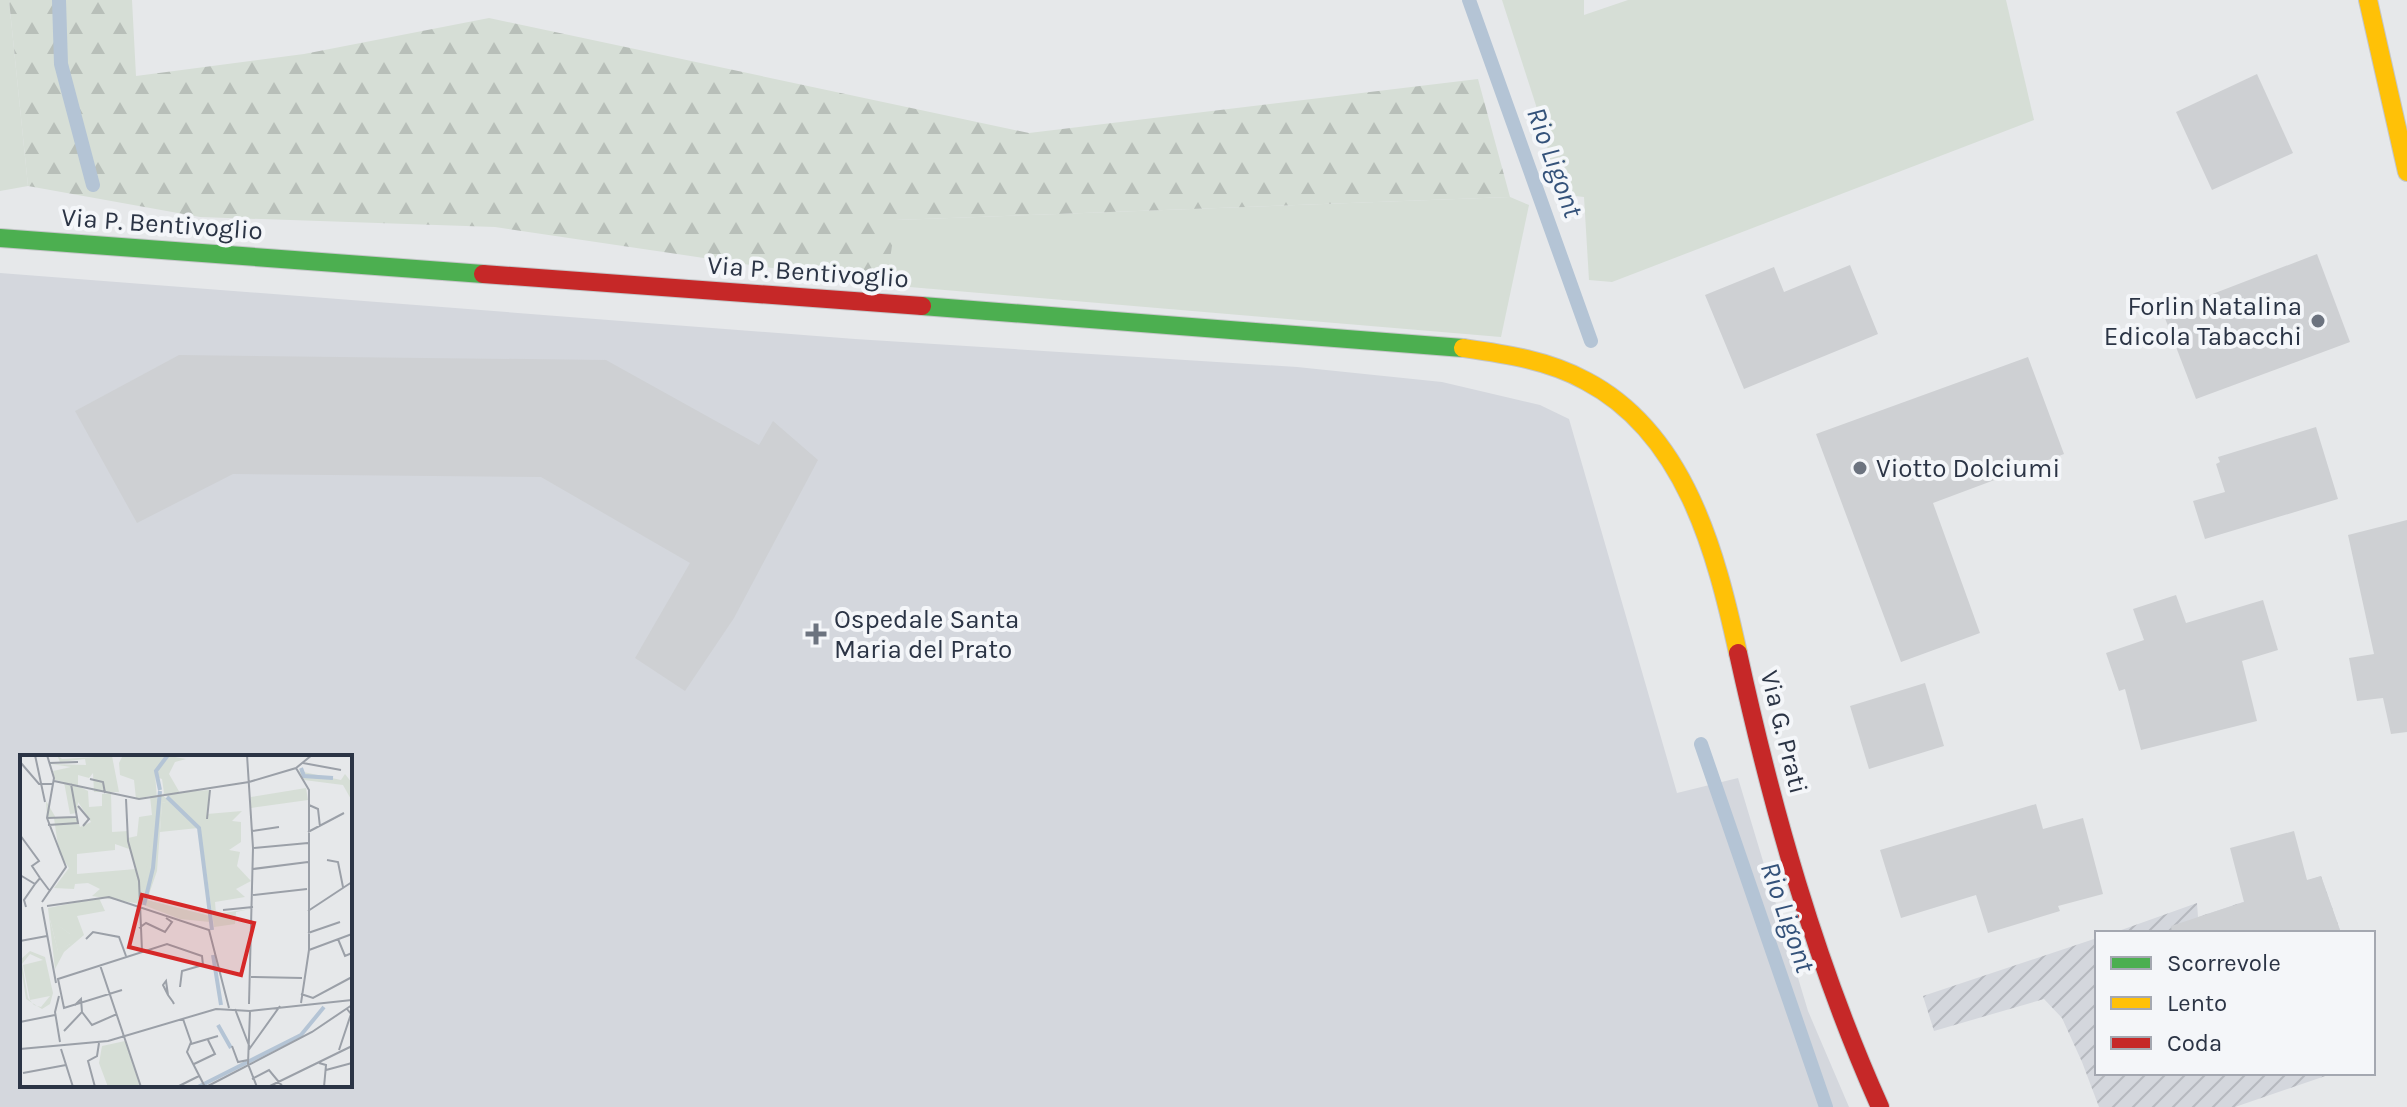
<svg xmlns="http://www.w3.org/2000/svg" width="2407" height="1107" font-family="Karla,sans-serif">
  <style>
    .built { fill: #d4d7dd; fill-rule: evenodd }
    .industrial { fill: url(#industrial-furrows) }
    .grass { fill: #d6ded6 }
    .forest { fill: url(#forest-firs) }
    .lines { fill: none; stroke-linecap: round; stroke-linejoin: round }
    .stream { stroke: #b4c4d5; stroke-width: 14 }
    .building { fill: #ced0d3 }
    .fast-casing { stroke: #c4c6c8; stroke-width: 20 }
    .slow-casing { stroke: #c4c6c8; stroke-width: 20 }
    .jam-casing { stroke: #c4c6c8; stroke-width: 20 }
    .fast { stroke: #4caf50; stroke-width: 18 }
    .slow { stroke: #ffc107; stroke-width: 18 }
    .jam { stroke: #c62828; stroke-width: 18 }
    .poi-dot { fill: #6c737f; stroke: #f4f6f9; stroke-width: 3 }
    .labels { text-anchor: middle; dominant-baseline: central; stroke-width: 8; stroke-linejoin: round; paint-order: stroke }
    .street-label { font-size: 26px; fill: #2b3445; stroke: #f4f6f9 }
    .poi-label { font-size: 26px; fill: #2b3445; stroke: #f4f6f9; text-anchor: start }
    .water-label { font-size: 28px; font-style: italic; fill: #34527a; stroke: #f4f6f9 }
    .inset-river { fill: none; stroke: #b4c4d5; stroke-width: 4 }
    .inset-road { fill: none; stroke: #9ba0a8; stroke-width: 2 }
    .view { fill: #d62828; fill-opacity: 0.15; stroke: #d62828; stroke-width: 4 }
    .inset-edge { fill: none; stroke: #2b3445; stroke-width: 4 }
  </style>
  <defs>
    <pattern id="industrial-furrows" width="10" height="10" patternUnits="userSpaceOnUse" patternTransform="scale(2)"><rect width="10" height="10" fill="#d4d7dd"/><path d="M-1 1l2-2M0 10L10 0M9 11l2-2" fill="none" stroke="#b6b9bf"/></pattern>
    <pattern id="forest-firs" width="22" height="20" patternUnits="userSpaceOnUse" patternTransform="scale(2)"><rect width="22" height="20" fill="#d6ded6"/><path d="M5 1l3.5 6h-7zM16 11l3.5 6h-7z" fill="#b8bfb9"/></pattern>
  </defs>
  <rect width="100%" height="100%" fill="#e6e8ea"/>
  <path class="built" d="M0 273 855 339 1297 367 1442 382 1540 405 1569 419 1677 793 1738 778 1808 1011 1849 1107H0ZM22 757H350V1085H22Z"/>
  <g class="industrial">
    <polygon points="2321,876 2341,933 2113,933 2197,903 2198,917"/>
    <polygon points="2097,938 2097,1073 2334,1073 2235,1107 2099,1107 2082,1062 2062,1018 2044,999 1934,1031 1923,996"/>
  </g>
  <g class="grass">
    <polygon points="0,0 9,0 28,186 0,191"/>
    <polygon points="1502,0 1584,0 1584,15 1628,0 2006,0 2034,120 1612,282 1589,280 1584,197 1558,194 1542,124"/>
    <polygon points="1510,197 1529,205 1501,337 886,285 895,220"/>
  </g>
  <polygon class="forest" points="9,0 132,0 136,76 304,54 489,18 1029,133 1478,79 1510,197 896,220 886,285 495,227 200,217 28,186"/>
  <g class="lines">
    <g class="stream">
      <polyline points="59,0 61,64 93,185"/>
      <polyline points="1469,0 1591,341"/>
      <polyline points="1701,744 1826,1107"/>
    </g>
  </g>
  <g class="building">
    <polygon points="2257,74 2293,153 2212,190 2176,112"/>
    <polygon points="2317,254 2350,342 2196,399 2163,313"/>
    <polygon points="1850,265 1878,334 1744,389 1705,295 1774,267 1784,292"/>
    <polygon points="179,355 606,360 759,445 773,421 818,460 734,618 685,691 635,658 690,563 541,477 233,474 137,523 75,411"/>
    <polygon points="2028,357 2064,454 1933,503 1980,633 1901,662 1816,434"/>
    <polygon points="2316,427 2338,499 2205,539 2193,501 2225,492 2216,464 2220,462 2218,457"/>
    <polygon points="2407,520 2407,732 2391,734 2383,698 2357,701 2349,658 2374,654 2348,535"/>
    <polygon points="2176,595 2186,623 2263,600 2278,650 2242,661 2257,721 2141,750 2125,689 2119,691 2106,653 2144,640 2133,609"/>
    <polygon points="1925,683 1944,746 1869,769 1850,706"/>
    <polygon points="2036,804 2043,829 2083,818 2103,894 2058,906 2060,911 1988,933 1976,895 1901,918 1880,850"/>
    <polygon points="2294,831 2307,880 2321,876 2341,933 2172,933 2171,926 2244,902 2230,848"/>
  </g>
  <g class="lines">
    <defs>
      <g id="fast">
        <polyline points="0,238 483,274"/>
        <polyline points="922,306 1463,348"/>
      </g>
      <g id="slow">
        <polyline points="2368,0 2407,172"/>
        <path d="M1463 348C1505 354 1548 360 1586 381 1685 433 1716 552 1738 653"/>
      </g>
      <g id="jam">
        <polyline points="483,274 922,306"/>
        <path d="M1738 653C1772 808 1815 962 1880 1107"/>
      </g>
    </defs>
    <use href="#fast" class="fast-casing"/>
    <use href="#slow" class="slow-casing"/>
    <use href="#jam" class="jam-casing"/>
    <use href="#fast" class="fast"/>
    <use href="#slow" class="slow"/>
    <use href="#jam" class="jam"/>
  </g>
  <g class="poi-dot">
    <circle cx="2318" cy="321" r="8"/>
    <circle cx="1860" cy="468" r="8"/>
    <path d="M812 622h8v8h8v8h-8v8h-8v-8h-8v-8h8z"/>
  </g>
  <g class="labels">
    <g class="street-label">
      <text transform="translate(162 224) rotate(4)">Via P. Bentivoglio</text>
      <text transform="translate(808 272) rotate(4)">Via P. Bentivoglio</text>
      <text transform="translate(1784 732) rotate(76)">Via G. Prati</text>
    </g>
    <g class="poi-label">
      <text x="2302" y="306" text-anchor="end">Forlin Natalina<tspan x="2302" dy="30">Edicola Tabacchi</tspan></text>
      <text x="1876" y="468">Viotto Dolciumi</text>
      <text x="834" y="619">Ospedale Santa<tspan x="834" dy="30">Maria del Prato</tspan></text>
    </g>
    <g class="water-label">
      <text transform="translate(1555 162) rotate(70)">Rio Ligont</text>
      <text transform="translate(1788 917) rotate(71)">Rio Ligont</text>
    </g>
  </g>
  <g transform="translate(20 755)">
    <rect width="332" height="332" fill="#e6e8ea"/>
    <path d="M37 0 42 4 92 1 99 37H74L73 18 69 23 58 20V31L68 36 69 52 82 51V39L91 38 92 77 108 76V83L117 81 119 62 132 60 130 41 116 44 114 25 100 20 99 8 103 0 145 1 135 18 138 58 121 149 72 141 80 134 68 128 55 129 54 134 34 133 49 113 39 98 34 63H27L26 46 36 63 57 62 60 72 71 67 58 47 57 58 50 59 44 27 35 25 33 16 51 12 31 9 66 10 65 4 40 7ZM95 89 109 94 116 114 57 119V99L95 95ZM286 33 288 45 231 53V42ZM190 35 187 59 222 56 212 66 221 67V87L209 95 220 97 217 111 231 126 216 134 225 142 195 147 196 159 230 154 216 157 215 169 194 172 180 73 143 38ZM149 46 167 60 178 73 140 77 142 48ZM30 164 50 179V189L38 197ZM10 196 25 202 33 238 30 249 22 254 6 244 0 205ZM10 199 23 205 3 210 10 245 30 241 21 252 14 250 8 243 2 209ZM105 286 120 332H88L79 308 82 291Z" fill="#d6ded6" fill-rule="evenodd"/>
    <path d="M144 0 166 4 155 7 149 19 160 38H144L142 24 136 22ZM279 16 321 25 325 19 332 28V46L323 30 284 25ZM142 40 150 46 142 48 137 116 127 145 190 161V167L160 164 121 149 137 44ZM79 143 85 156 57 161 64 180 44 197 35 214 28 153ZM30 165 50 179V189L38 196Z" fill="#d6ded6" fill-rule="evenodd"/>
    <path class="inset-river" d="M281 13 284 21 313 23M140 35 136 16 148 0M147 42 179 73 192 175M124 150 133 113 140 36M193 200 201 250M198 270 211 293M178 332 281 280 304 252"/>
    <path class="inset-road" d="M15 0 25 47M227 0 233 93 229 249M1 8 19 29H33M29 8 58 7M283 8 321 15M276 13 289 35V195L281 248M70 24 83 27 85 38M34 26 119 44 229 27 276 13 292 0M106 44 108 86 119 126 122 196M289 50 298 54 300 72M58 51 69 64 63 71M27 63 56 62M187 64 190 35M28 70 58 68 51 29M232 76 259 72M288 77 324 58M0 80 19 106 12 111 20 123M233 93 288 88M307 105 318 107 323 132M233 114 288 107M0 120 15 129 20 123 29 135M233 140 287 134M22 147 46 112 27 63 34 23 27 0M27 151 89 142 189 175 209 253M6 152 4 145 15 129M22 152 36 228M203 155 233 152M288 156 332 127M119 173 126 168 145 177 152 167 146 163M288 178 320 167M66 184 73 177 99 182 106 201M318 184 325 201 332 198M0 186 27 181M289 195 332 179M80 210 121 332M231 222 282 223M102 235 44 253 38 224 147 189 182 201 183 210 162 216 160 232M281 239 293 243 332 222M148 240 146 226 143 230 148 240 153 247 154 249M39 241 35 257 40 287M215 254 230 293 260 251M230 256 228 309 237 332M62 257 72 270 97 259M163 264 171 287 167 297 185 332M0 267 35 260M44 276 62 257 61 244 55 250M171 289 198 281M212 291 218 307 228 305M0 294 88 286 196 254 230 256 332 245M41 294 53 332M319 295 331 259 327 254M299 308 306 310 304 332M174 309 195 299 188 285M306 315 332 308M3 318 46 310M232 324 249 315 263 332M75 332 68 306 77 301 79 288M157 332 179 321M186 332 292 277 332 250M248 332 332 291"/>
    <path class="view" d="M122 140 234 168 221 220 109 192Z"/>
    <rect width="332" height="332" class="inset-edge"/>
  </g>
  <rect x="2095" y="931" width="280" height="144" fill="#f4f6f9" stroke="#a4a8b1" stroke-width="2"/>
  <rect x="2111" y="957" width="40" height="12" fill="#4caf50" stroke="#a4a8b1" stroke-width="2"/>
  <text x="2167" y="971" font-size="24" fill="#2b3445">Scorrevole</text>
  <rect x="2111" y="997" width="40" height="12" fill="#ffc107" stroke="#a4a8b1" stroke-width="2"/>
  <text x="2167" y="1011" font-size="24" fill="#2b3445">Lento</text>
  <rect x="2111" y="1037" width="40" height="12" fill="#c62828" stroke="#a4a8b1" stroke-width="2"/>
  <text x="2167" y="1051" font-size="24" fill="#2b3445">Coda</text>
</svg>
